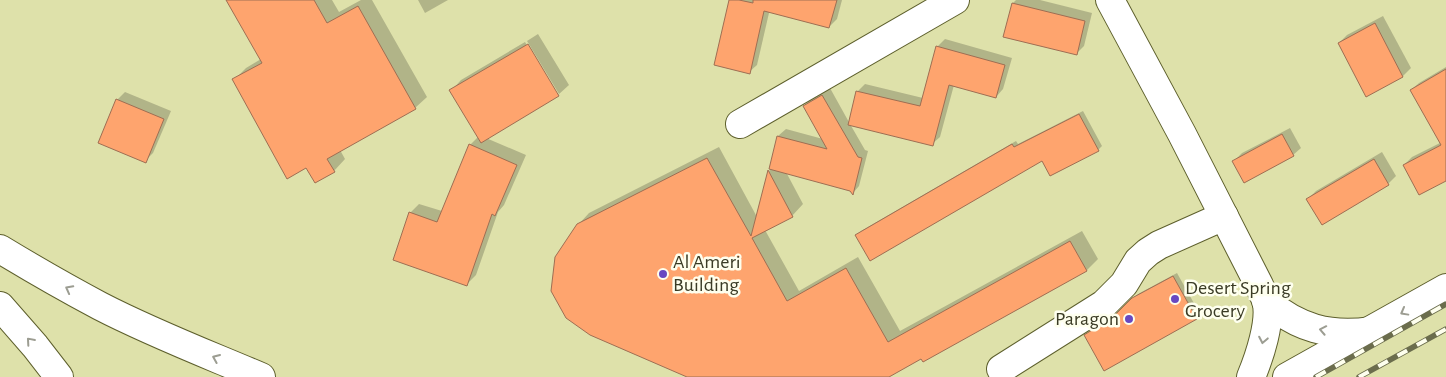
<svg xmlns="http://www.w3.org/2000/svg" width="1446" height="377" font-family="'Alegreya Sans',sans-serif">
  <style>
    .shadow { fill: #0003 }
    .building { fill: #fea46e; stroke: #9e6e53 }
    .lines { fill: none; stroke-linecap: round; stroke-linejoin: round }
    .minor-casing { stroke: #5d5f2c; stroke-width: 30 }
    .secondary-casing { stroke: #5d5f2c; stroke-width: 30 }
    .minor { stroke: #fff; stroke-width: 28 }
    .secondary { stroke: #fff; stroke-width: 28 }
    .rail-casing { stroke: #6b6d4d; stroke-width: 5.5 }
    .rail { stroke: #feffee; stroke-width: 4; stroke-dasharray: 11; stroke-linecap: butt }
    .oneway { stroke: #9c9d92 }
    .poi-dot { fill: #6848c1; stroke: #feffee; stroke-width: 2 }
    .labels { text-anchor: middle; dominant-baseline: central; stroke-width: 5; stroke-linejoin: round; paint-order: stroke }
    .poi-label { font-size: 20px; fill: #3a3b25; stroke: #feffee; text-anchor: start }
  </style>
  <rect width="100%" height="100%" fill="#dee1aa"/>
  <g class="shadow">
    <polygon points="235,0 332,0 339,12 361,0 372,0 427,97 415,108 340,150 345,159 334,171 307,167 234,80 246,68 261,59"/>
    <polygon points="418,0 448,0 425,13"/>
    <polygon points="730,0 772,0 757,65 749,72"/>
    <polygon points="798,0 842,0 837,19 829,27"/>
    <polygon points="1016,0 1040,0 1092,13 1084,46 1076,54 1005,36 1013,3"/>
    <polygon points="1383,16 1411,68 1403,76 1339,43 1347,35"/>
    <polygon points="538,34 569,85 558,95 486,138 526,155 504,205 498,212 476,275 467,284 410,213 419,204 442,211 470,145 478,137 451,91 461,80 525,42 556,94 559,94 527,41"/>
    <polygon points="945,39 1012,58 1003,89 996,97 954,85 940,137 932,144 850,124 865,150 868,151 859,186 853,193 851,189 786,172 803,204 792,216 765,230 799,291 858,257 900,331 1082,231 1098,259 1087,270 886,377 690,377 578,225 589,213 719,147 757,217 769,171 772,168 778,136 786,129 823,139 804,106 811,99 830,88 850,124 857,92 865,84 923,98 937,47"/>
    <polygon points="1446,67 1446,128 1411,90 1419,83"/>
    <polygon points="125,92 171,111 153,153 145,161 117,100"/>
    <polygon points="1083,111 1102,146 1098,150 1042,159 857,235 861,231 1016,141 1018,144"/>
    <polygon points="1290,128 1301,148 1293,155 1234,161 1242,153"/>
    <polygon points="1446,140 1446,179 1404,165 1412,157"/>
    <polygon points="1382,152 1396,176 1388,184 1308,199 1316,191"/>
    <polygon points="1177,273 1200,314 1196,318 1085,335 1090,331 1118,313 1138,294"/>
  </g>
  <g class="building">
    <polygon points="226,0 314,0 327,23 358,6 416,109 327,159 335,172 315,183 306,168 287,179 232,79 262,63"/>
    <polygon points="729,0 739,0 753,3 753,0 837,0 829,28 764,11 750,74 714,65"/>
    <polygon points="1012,3 1085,21 1077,55 1003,37"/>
    <polygon points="1375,23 1403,77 1366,97 1338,43"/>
    <polygon points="528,44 559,96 481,143 449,90"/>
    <polygon points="936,46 1005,65 996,98 949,85 933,146 848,125 856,91 920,106"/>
    <polygon points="1446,69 1446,181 1419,195 1403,165 1441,145 1410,90"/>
    <polygon points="822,95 858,157 862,158 853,195 850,191 769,169 777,136 827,149 803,106"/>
    <polygon points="116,99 164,119 146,163 98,143"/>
    <polygon points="1079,114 1099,151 1050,176 1042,161 870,261 855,235 1012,144 1014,147"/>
    <polygon points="1282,134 1294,156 1244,183 1232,161"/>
    <polygon points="469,144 517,165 495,216 492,214 467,286 393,260 409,212 437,222"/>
    <polygon points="707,158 751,236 768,170 793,217 752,238 787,301 846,268 888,342 1070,241 1087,271 923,362 921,359 889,377 687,377 590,335 566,318 551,291 555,257 577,224"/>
    <polygon points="1374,159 1389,185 1322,225 1306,199"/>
    <polygon points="1173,276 1197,319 1104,371 1084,335 1113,317 1132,298"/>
  </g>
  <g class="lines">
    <defs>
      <g id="minor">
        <path d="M1110 0 1182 134 1259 285C1261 290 1264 295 1266 300 1272 320 1259 358 1251 377"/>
        <polyline points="740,124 955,0"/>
        <path d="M1266 301C1298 328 1329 337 1371 331"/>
        <polyline points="1001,369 1104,304 1124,284 1138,261 1148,252 1159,245 1224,216"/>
      </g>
      <g id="secondary">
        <path d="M0 249C33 269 66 288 100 306 152 333 207 354 261 377"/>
        <polyline points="0,306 35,346 59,377"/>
        <polyline points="1287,377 1446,288"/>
      </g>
    </defs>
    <use href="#minor" class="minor-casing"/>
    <use href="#secondary" class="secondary-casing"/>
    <use href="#minor" class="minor"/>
    <use href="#secondary" class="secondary"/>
    <defs>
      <g id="rail">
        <polyline points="1316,377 1446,304"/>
        <polyline points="1359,377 1446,329"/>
      </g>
    </defs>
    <use href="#rail" class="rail-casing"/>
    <use href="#rail" class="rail"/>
  </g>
  <defs><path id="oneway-chevron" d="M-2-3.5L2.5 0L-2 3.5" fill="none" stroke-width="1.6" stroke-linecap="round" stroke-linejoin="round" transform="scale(1.25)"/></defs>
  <g class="oneway">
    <use href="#oneway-chevron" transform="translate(69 289) rotate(-152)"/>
    <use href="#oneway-chevron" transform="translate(1404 312) rotate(151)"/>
    <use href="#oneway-chevron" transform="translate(1323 330) rotate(-169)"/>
    <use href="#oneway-chevron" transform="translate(1263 340) rotate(101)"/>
    <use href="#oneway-chevron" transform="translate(30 341) rotate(-131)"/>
    <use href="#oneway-chevron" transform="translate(216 358) rotate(-157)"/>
  </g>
  <g class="poi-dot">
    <circle cx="663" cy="274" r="5"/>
    <circle cx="1175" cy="299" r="5"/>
    <circle cx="1129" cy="319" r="5"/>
  </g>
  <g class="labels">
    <g class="poi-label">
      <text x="673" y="262">Al Ameri<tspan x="673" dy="23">Building</tspan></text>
      <text x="1185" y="288">Desert Spring<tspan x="1185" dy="23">Grocery</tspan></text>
      <text x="1119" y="319" text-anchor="end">Paragon</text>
    </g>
  </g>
</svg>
